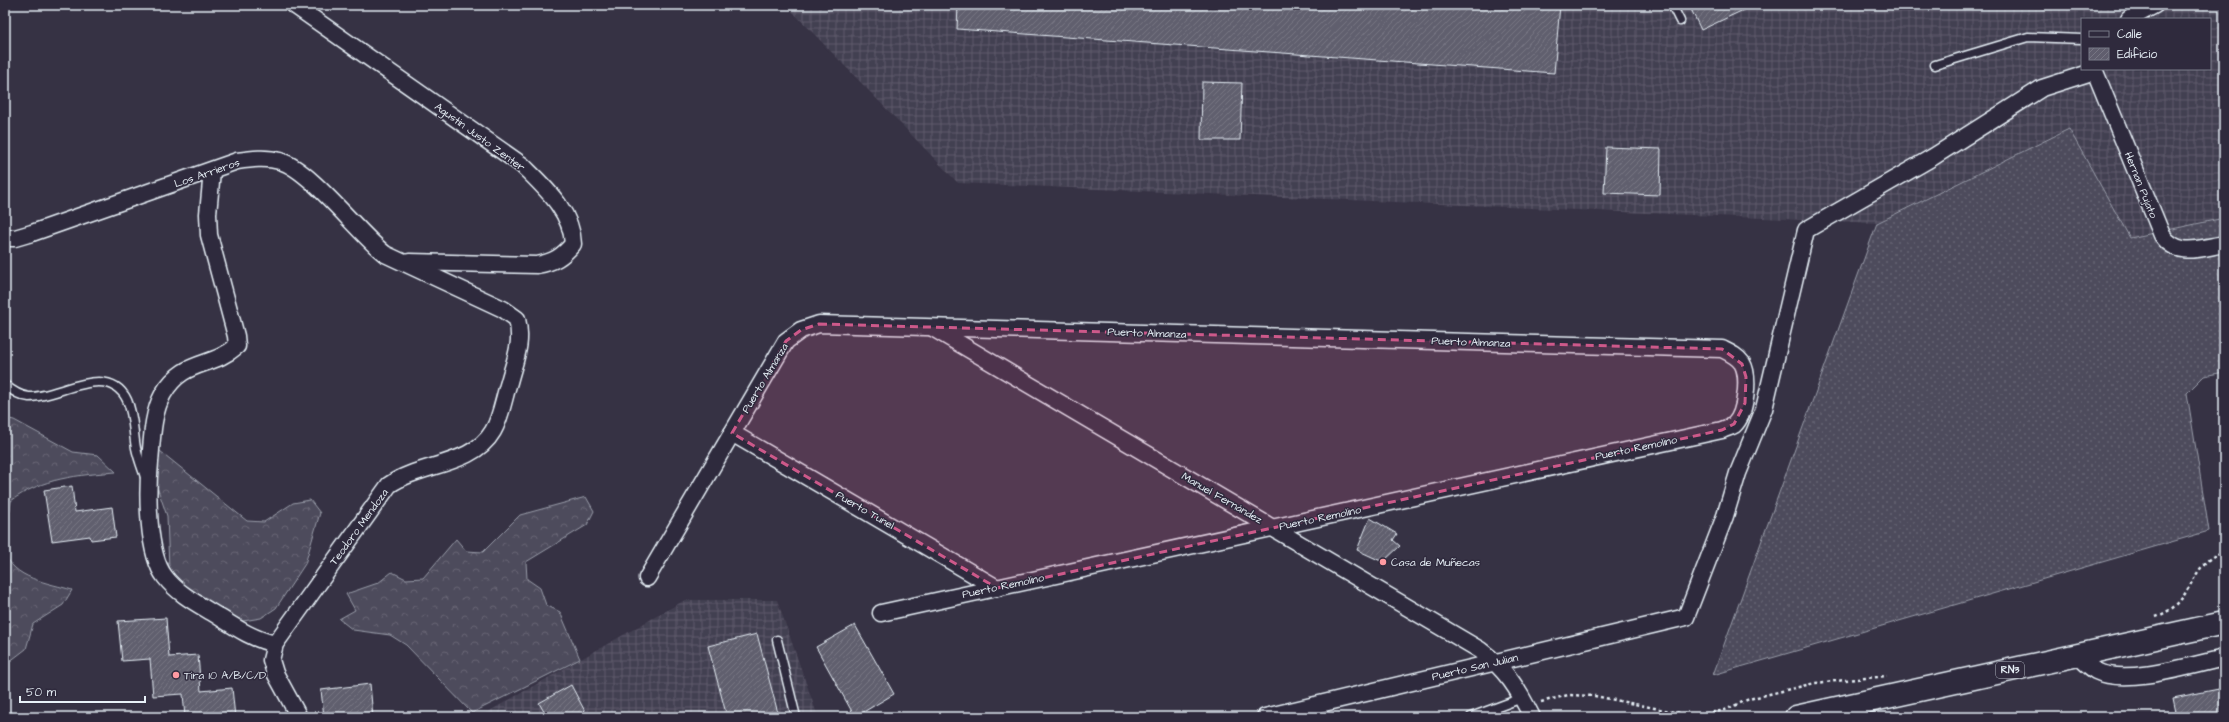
<svg xmlns="http://www.w3.org/2000/svg" width="2229" height="722" font-family="'Architects Daughter',sans-serif">
  <style>
    .industrial { fill: url(#industrial-grid); fill-rule: evenodd }
    .grass { fill: url(#grass-dots); stroke: #9a9eaa }
    .forest { fill: url(#forest-crowns); stroke: #9a9eaa }
    .building { fill: url(#building-hatch); stroke: #e8f1f8 }
    .lines { fill: none; stroke-linecap: round; stroke-linejoin: round }
    .lane-casing { stroke: #e8f1f8; stroke-width: 11 }
    .street-casing { stroke: #e8f1f8; stroke-width: 19 }
    .highway-casing { stroke: #e8f1f8; stroke-width: 25 }
    .path { stroke: #e8f1f8; stroke-width: 2.5; stroke-dasharray: 3 3; stroke-linecap: butt }
    .lane { stroke: #2f2a3d; stroke-width: 8 }
    .street { stroke: #2f2a3d; stroke-width: 16 }
    .highway { stroke: #2f2a3d; stroke-width: 22 }
    .marked { fill: #cd598a; fill-opacity: 0.2; stroke: #cd598a; stroke-width: 3; stroke-dasharray: 8 5; stroke-linejoin: round }
    .poi-dot { fill: #ff9aa2; stroke: #2f2a3d; stroke-width: 1.5 }
    .labels { text-anchor: middle; dominant-baseline: central; stroke-width: 3; stroke-linejoin: round; paint-order: stroke }
    .shield { fill: #2f2a3d; stroke: #b0b5c0; stroke-width: 1 }
    .shield-label { font-size: 10px; font-weight: bold; fill: #e8f1f8 }
    .street-label { font-size: 11px; fill: #e8f1f8; stroke: #2f2a3d }
    .poi-label { font-size: 11px; fill: #e8f1f8; stroke: #2f2a3d; text-anchor: start }
  </style>
  <defs>
    <pattern id="industrial-grid" width="8" height="8" patternUnits="userSpaceOnUse"><rect width="8" height="8" fill="#433f51"/><path d="M0 4h8M4 0v8" fill="none" stroke="#5e5b6b"/></pattern>
    <pattern id="grass-dots" width="8" height="8" patternUnits="userSpaceOnUse"><rect width="8" height="8" fill="#4d4b5c"/><path d="M2 2h.1M6 6h.1" fill="none" stroke="#676574" stroke-width="1.8" stroke-linecap="round"/></pattern>
    <pattern id="forest-crowns" width="20" height="18" patternUnits="userSpaceOnUse"><rect width="20" height="18" fill="#4d4b5c"/><path d="M2 6a3 3 0 1 1 6 0M12 15a3 3 0 1 1 6 0" fill="none" stroke="#676574"/></pattern>
    <pattern id="building-hatch" width="6" height="6" patternUnits="userSpaceOnUse"><rect width="6" height="6" fill="#605e6e"/><path d="M-1 1l2-2M0 6l6-6M5 7l2-2" fill="none" stroke="#777683"/></pattern>
  </defs>
  <rect width="100%" height="100%" fill="#363244"/>
  <filter id="ink" filterUnits="userSpaceOnUse"><feTurbulence type="fractalNoise" baseFrequency=".025" numOctaves="2"/><feDisplacementMap in="SourceGraphic" scale="8" xChannelSelector="R" yChannelSelector="G"/><feConvolveMatrix kernelMatrix="1 2 1 2 8 2 1 2 1" color-interpolation-filters="sRGB"/></filter>
  <g filter="url(#ink)">
    <g class="industrial">
      <path d="M786 5H2224V218L2130 238 2069 129 1877 223 958 183ZM2082 19H2210V69H2082Z"/>
      <polygon points="685,600 777,600 818,717 479,717"/>
    </g>
    <polygon class="grass" points="2069,129 2130,238 2224,218 2224,372 2204,376 2187,393 2209,531 1713,675 1877,223"/>
    <g class="forest">
      <path d="M5 418 14 420 73 452 98 455 116 472C79 475 41 478 11 501 10 513 4 542 5 551 11 579 50 583 72 590L63 605 33 624 26 649 5 665Z"/>
      <polygon points="160,451 247,521 264,522 293,503 310,500 320,513 305,564 276,608 261,618 243,621 178,586 169,569 167,516 150,466"/>
      <polygon points="586,497 594,511 587,525 526,562 527,579 540,588 546,605 560,612 580,659 472,713 406,645 390,635 353,630 339,619 355,610 346,594 378,583 392,572 406,579 423,578 456,539 466,551 483,552 520,515"/>
    </g>
    <g class="building">
      <polygon points="958,5 1560,5 1554,73 957,29"/>
      <polygon points="1689,5 1754,5 1701,30"/>
      <polygon points="1202,82 1242,83 1240,140 1201,140"/>
      <polygon points="1606,147 1661,149 1660,195 1604,193"/>
      <polygon points="72,486 75,512 112,507 116,537 91,540 90,536 52,541 44,490"/>
      <polygon points="1370,518 1397,534 1393,540 1400,546 1383,562 1357,550"/>
      <polygon points="166,618 169,657 198,655 201,691 232,688 235,717 185,717 183,694 153,696 150,659 122,661 118,621"/>
      <polygon points="855,625 894,694 855,717 816,647"/>
      <polygon points="757,634 779,717 727,717 708,646"/>
      <polygon points="370,684 373,717 324,717 321,690"/>
      <polygon points="571,685 588,717 547,717 539,703"/>
      <polygon points="2224,688 2224,717 2177,717 2173,698"/>
    </g>
    <g class="lines">
      <defs>
        <g id="lane">
          <polyline points="1672,5 1680,21"/>
          <polyline points="1935,65 2028,37 2082,39"/>
          <path d="M5 385C11 390 20 396 29 397 58 398 108 361 127 400 134 415 133 432 136 448 138 458 142 468 145 477"/>
          <polyline points="777,640 796,717"/>
          <polyline points="1471,717 1522,698"/>
        </g>
        <g id="street">
          <path d="M294 5 522 165C544 187 572 211 573 244 562 257 554 262 537 265L409 262"/>
          <polyline points="2129,19 2155,5"/>
          <path d="M2094 69 2162 235C2178 258 2200 248 2224 244"/>
          <path d="M212 171 208 214 209 235 236 336 237 346C211 369 184 358 163 394 152 414 152 441 150 462 147 492 147 554 165 577 178 594 198 604 216 615 235 627 252 639 275 644"/>
          <path d="M5 238H15L32 233 237 161C251 159 266 157 280 161 310 169 357 232 385 254L503 309 517 319C523 343 515 359 509 382 504 397 501 418 493 431 473 466 420 463 389 485L275 644 271 660 275 673 299 717"/>
          <path d="M933 328 1480 650C1506 669 1518 689 1532 717"/>
          <polyline points="732,433 997,588"/>
          <path d="M647 578 786 341 801 330 819 324 1722 349C1730 353 1737 356 1742 363 1750 376 1746 414 1734 425 1731 427 1726 428 1722 430L881 613"/>
          <path d="M2077 655C2083 660 2089 667 2096 671 2126 686 2192 665 2224 658"/>
          <polyline points="1265,717 1686,617 1725,516 1738,473 1764,409 1806,230 1933,157 2042,88 2095,71"/>
        </g>
        <polyline id="highway" points="1796,717 2224,623"/>
      </defs>
      <use href="#lane" class="lane-casing"/>
      <use href="#street" class="street-casing"/>
      <use href="#highway" class="highway-casing"/>
      <g class="path">
        <path d="M2156 617C2163 614 2171 610 2177 604 2194 586 2197 559 2224 552"/>
        <polyline points="1541,702 1568,695 1595,696 1694,716 1725,710 1749,699 1815,683 1887,676"/>
      </g>
      <use href="#lane" class="lane"/>
      <use href="#street" class="street"/>
      <use href="#highway" class="highway"/>
    </g>
  </g>
  <path class="marked" d="M819 324 1722 349 1742 364 1746 377 1745 403 1734 424 1722 430 997 588 732 433 786 341 801 330Z"/>
  <g class="poi-dot">
    <circle cx="1383" cy="562" r="4"/>
    <circle cx="176" cy="675" r="4"/>
  </g>
  <g class="labels">
    <rect class="shield" x="1996" y="662" width="28" height="16" rx="3"/>
    <g class="shield-label">
      <text x="2010" y="670">RN3</text>
    </g>
    <g class="street-label">
      <text transform="translate(480 137) rotate(36)">Agustin Justo Zenter</text>
      <text transform="translate(207 173) rotate(-19)">Los Arrieros</text>
      <text transform="translate(2141 185) rotate(68)">Hernan Pujato</text>
      <text transform="translate(1147 333) rotate(2)">Puerto Almanza</text>
      <text transform="translate(1471 342) rotate(2)">Puerto Almanza</text>
      <text transform="translate(765 378) rotate(-59)">Puerto Almanza</text>
      <text transform="translate(1636 448) rotate(-12)">Puerto Remolino</text>
      <text transform="translate(1222 498) rotate(30)">Manuel Fernández</text>
      <text transform="translate(865 510) rotate(30)">Puerto Tunel</text>
      <text transform="translate(1320 518) rotate(-12)">Puerto Remolino</text>
      <text transform="translate(359 527) rotate(-54)">Teodoro Mendoza</text>
      <text transform="translate(1003 586) rotate(-12)">Puerto Remolino</text>
      <text transform="translate(1475 667) rotate(-13)">Puerto San Julian</text>
    </g>
    <g class="poi-label">
      <text x="1391" y="562">Casa de Muñecas</text>
      <text x="184" y="675">Tira 10 A/B/C/D</text>
    </g>
  </g>
  <rect width="2229" height="722" fill="none" stroke="#2f2a3d" stroke-width="20"/>
  <rect x="10" y="10" width="2209" height="702" fill="none" stroke="#e8f1f8" stroke-width="1.5" filter="url(#ink)"/>
  <rect x="2081" y="18" width="130" height="52" fill="#2f2a3d" stroke="#797a88"/>
  <rect x="2089" y="31" width="20" height="6" fill="#2f2a3d" stroke="#797a88"/>
  <text x="2117" y="38" font-size="12" fill="#e8f1f8">Calle</text>
  <rect x="2089" y="48" width="20" height="12" fill="url(#building-hatch)" stroke="#797a88"/>
  <text x="2117" y="58" font-size="12" fill="#e8f1f8">Edificio</text>
  <path d="M20 696v6h125v-6" fill="none" stroke="#e8f1f8" stroke-width="2"/>
  <text x="26" y="696" font-size="12" fill="#e8f1f8" stroke="#2f2a3d" stroke-width="3" paint-order="stroke">50 m</text>
</svg>
